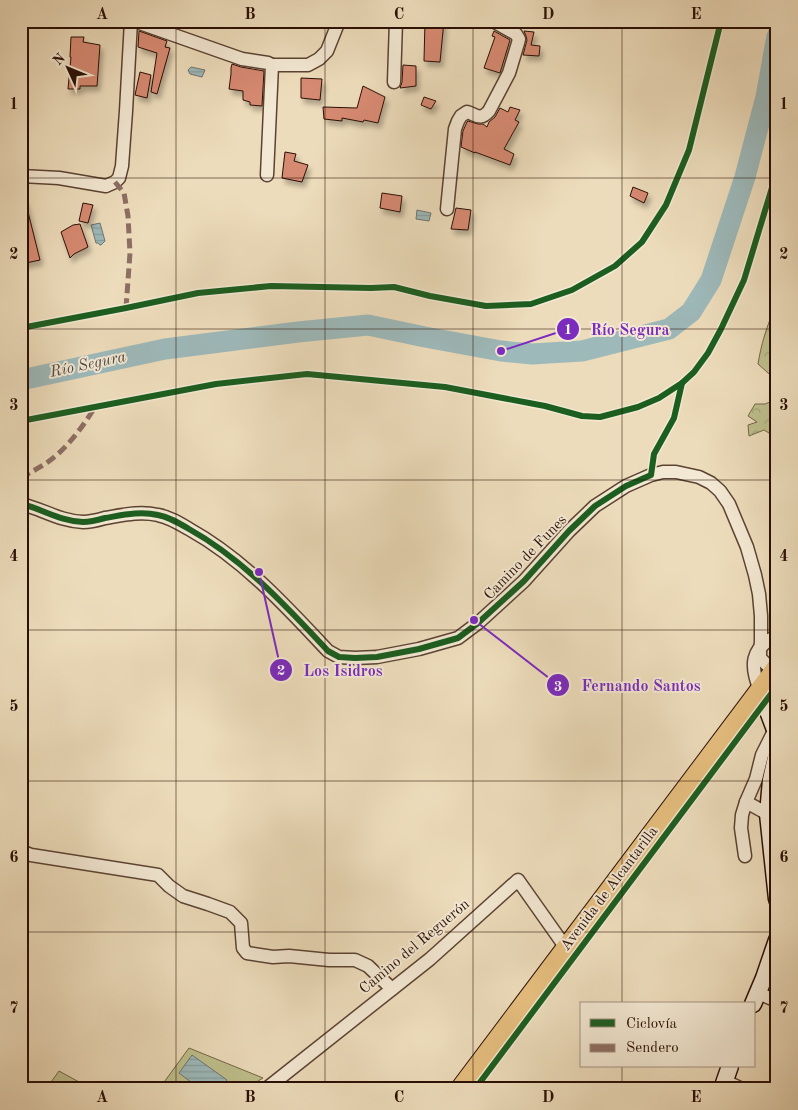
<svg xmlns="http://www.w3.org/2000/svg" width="798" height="1110" font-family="'Old Standard TT',serif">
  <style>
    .green { fill: #bebf8c; stroke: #746748 }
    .forest { fill: url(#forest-crowns); stroke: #746748 }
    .water { fill: url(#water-rules); stroke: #6f7572 }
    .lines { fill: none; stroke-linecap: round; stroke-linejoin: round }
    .river { stroke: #9db9ba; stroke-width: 21 }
    .building { fill: #d78a72; stroke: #2a0f05; filter: url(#shadow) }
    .street-casing { stroke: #5b4232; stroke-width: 15 }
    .secondary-casing { stroke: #2a0f05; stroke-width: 19 }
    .primary-casing { stroke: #2a0f05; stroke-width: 21 }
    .street { stroke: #f3e8d3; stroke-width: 12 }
    .secondary { stroke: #f3e8d3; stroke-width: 16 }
    .primary { stroke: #e6be7e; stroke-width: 19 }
    .quiet { stroke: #8d6e63; stroke-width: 5; stroke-dasharray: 10 5; stroke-linecap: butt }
    .cycleway-casing { stroke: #f3e8d3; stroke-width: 9 }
    .cycleway { stroke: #1b5e20; stroke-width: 6 }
    .grid { fill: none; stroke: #2a0f05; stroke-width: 1; stroke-opacity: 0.55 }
    .labels { text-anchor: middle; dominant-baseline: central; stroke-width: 4; stroke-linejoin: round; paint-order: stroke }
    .street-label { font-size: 15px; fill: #2a0f05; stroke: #f3e8d3 }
    .water-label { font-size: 16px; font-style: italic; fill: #524a44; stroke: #f3e8d3 }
    .leader { fill: none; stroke: #7b2cbf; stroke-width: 2 }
    .callout-dot { fill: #7b2cbf; stroke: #f3e8d3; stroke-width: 2 }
    .mark-label { font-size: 15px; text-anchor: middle; font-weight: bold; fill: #fff }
    .callout-label { font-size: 16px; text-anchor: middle; font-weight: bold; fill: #7b2cbf; stroke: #f3e8d3; stroke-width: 4; stroke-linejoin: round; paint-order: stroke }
    .neatline { fill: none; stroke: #2a0f05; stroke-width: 2 }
    .grid-label { font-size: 16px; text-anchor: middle; font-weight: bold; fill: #2a0f05 }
  </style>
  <defs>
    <pattern id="forest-crowns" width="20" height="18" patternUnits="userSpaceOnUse" patternTransform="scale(1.25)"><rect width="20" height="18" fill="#bebf8c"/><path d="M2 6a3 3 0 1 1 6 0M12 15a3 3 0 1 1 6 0" fill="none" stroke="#a3a377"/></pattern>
    <pattern id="water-rules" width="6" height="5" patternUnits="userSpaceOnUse" patternTransform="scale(1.25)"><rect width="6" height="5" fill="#9db9ba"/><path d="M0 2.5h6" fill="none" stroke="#879e9e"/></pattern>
    <filter id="shadow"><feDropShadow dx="3" dy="5" stdDeviation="2.5" flood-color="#0004"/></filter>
  </defs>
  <rect width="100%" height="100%" fill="#eddcbb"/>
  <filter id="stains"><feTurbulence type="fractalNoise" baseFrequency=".004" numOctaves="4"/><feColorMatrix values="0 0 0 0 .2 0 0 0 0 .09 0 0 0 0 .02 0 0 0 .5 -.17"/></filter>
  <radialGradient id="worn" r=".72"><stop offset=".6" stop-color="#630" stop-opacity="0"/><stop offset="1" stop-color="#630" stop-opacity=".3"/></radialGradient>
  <g class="green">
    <polygon points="189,1048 263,1078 245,1089 159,1089"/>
    <polygon points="59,1071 92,1089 46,1089"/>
  </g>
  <g class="forest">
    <path d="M773 312H777V381L758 364C761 345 766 329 773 312Z"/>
    <polygon points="777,399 777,438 764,430 749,436 748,425 757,422 748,416 755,404 765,404"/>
  </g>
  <g class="water">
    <polygon points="191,67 205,70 202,77 190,74 188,70"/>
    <polygon points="417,210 431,213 429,221 416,219"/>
    <polygon points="100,223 105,241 101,245 100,245 98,243 96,243 91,225"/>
    <polygon points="192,1055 227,1080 221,1089 200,1089 179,1073"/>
  </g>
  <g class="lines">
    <polyline class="river" points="21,380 165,349 298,332 368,325 425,337 501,351 532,354 582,351 669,329 691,312 711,280 745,177 766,97 777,36"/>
  </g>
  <g class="building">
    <polygon points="425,21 444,21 440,62 424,61"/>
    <polygon points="139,31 167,41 165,47 170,48 157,94 151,92 157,53 138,47"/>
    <polygon points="494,31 510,40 500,73 484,68 495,37 492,36"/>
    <polygon points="524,31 534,32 531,45 540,46 539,56 523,55 527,40 526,36"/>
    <polygon points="71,37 84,37 83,42 100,45 97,86 80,86 80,89 68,89 71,57 70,57"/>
    <polygon points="232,64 241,67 264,71 262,106 250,105 250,102 243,100 243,91 229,89 231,74 231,68"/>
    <polygon points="403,65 416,66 416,86 400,88 402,82"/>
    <polygon points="140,72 151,75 147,98 135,95"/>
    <polygon points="301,78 322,79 320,100 301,98"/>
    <polygon points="363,86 385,97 378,123 364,120 363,122 342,118 342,121 324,119 323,107 357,108"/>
    <polygon points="424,97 436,101 431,109 421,105"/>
    <polygon points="510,107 520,110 515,120 519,122 504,149 514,154 510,165 475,152 475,153 461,147 463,131 467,122 468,121 478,124 483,124 487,127 489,122 495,117 500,108 508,112"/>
    <polygon points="285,152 296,154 294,161 308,165 302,182 282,178"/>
    <polygon points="633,187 648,193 644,203 630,196"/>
    <polygon points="382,193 402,196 400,212 380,208"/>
    <polygon points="21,200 25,200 40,260 21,264"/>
    <polygon points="83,203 93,205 88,223 79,221"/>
    <polygon points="456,208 471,210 468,230 451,229"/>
    <polygon points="80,224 88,247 74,254 70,258 61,232 73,225"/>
  </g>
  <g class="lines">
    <defs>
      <g id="street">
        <polyline points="134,21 242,59 268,63 272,65 267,175"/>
        <polyline points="21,22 21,21"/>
        <polyline points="272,65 308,65 319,59 327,51 339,21"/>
        <polyline points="394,82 396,21"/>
        <polyline points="21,176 59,178 106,186 115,182 119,178 122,166 126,111 131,21"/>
        <path d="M447 209 455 129 458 121 461 116 467 112C477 115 480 121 489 111L509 73 518 43 519 39 516 34 493 21"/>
        <path d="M21 504C43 509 59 521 83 522 90 522 98 520 105 518 123 515 140 511 158 515 169 517 179 523 189 529 243 559 286 606 328 651L339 657 355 658 377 657 419 649 458 638 478 623 524 581 569 531 595 506 626 486 651 475 663 472H676L699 477 711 483 720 491 729 504 747 547 755 575 759 594 761 616V642L760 651V658L768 666 776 668"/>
        <path d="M760 690C750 666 750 648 777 636"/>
        <polyline points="746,802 768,814"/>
        <polyline points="21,851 31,855 158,875 169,886 183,896 208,904 230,912 241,923 243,948 247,953 273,957 289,956 329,960 355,960 368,966 392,989"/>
        <polyline points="745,856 741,828 742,815 746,802 756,779 762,755 775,729"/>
        <polyline points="758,993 777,1001"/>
        <polyline points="725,1081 742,1089"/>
        <polyline points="266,1089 430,959 518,880 566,948"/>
      </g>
      <g id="secondary">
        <polyline points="760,690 777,735"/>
        <polyline points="777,753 771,780 768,814 777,899"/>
        <polyline points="753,1004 764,978 777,940"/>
        <polyline points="722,1089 730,1066"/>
      </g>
      <polyline id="primary" points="460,1089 777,667"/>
    </defs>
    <use href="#street" class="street-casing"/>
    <use href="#secondary" class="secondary-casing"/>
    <use href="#primary" class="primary-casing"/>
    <use href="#street" class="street"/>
    <use href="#secondary" class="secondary"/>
    <use href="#primary" class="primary"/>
    <g class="quiet">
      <polyline points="115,182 124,193 128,216 130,253 126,308"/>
      <path d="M21 478C29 473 37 469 45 464 66 450 82 428 95 407"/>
    </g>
    <defs>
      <g id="cycleway">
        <polyline points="21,328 126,308 198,293 271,286 371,288 394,287 430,296 486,306 531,304 572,290 615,266 642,242 666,205 689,150 721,21"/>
        <polyline points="21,421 216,384 307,374 445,387 545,406 582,416 600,417 638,407 659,398 682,383 694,372 708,353 721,329 744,280 777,171"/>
        <path d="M21 504C43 509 59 521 83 522 90 522 98 520 105 518 123 515 140 511 158 515 169 517 179 523 189 529 243 559 286 606 328 651L339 657 355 658 377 657 419 649 458 638 478 623 524 581 569 531 595 506 626 486 651 475 654 454 674 418 682 383"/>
        <polyline points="475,1089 777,686"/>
      </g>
    </defs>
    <use href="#cycleway" class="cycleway-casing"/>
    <use href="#cycleway" class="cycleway"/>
  </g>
  <path class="grid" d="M176 21V1089M325 21V1089M473 21V1089M622 21V1004M21 178H777M21 329H777M21 480H777M21 630H777M21 781H777M21 932H777M622 1066V1089"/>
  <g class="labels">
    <g class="street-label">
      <text transform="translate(526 558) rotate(-46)">Camino de Funes</text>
      <text transform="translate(610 889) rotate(-53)">Avenida de Alcantarilla</text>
      <text transform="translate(415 947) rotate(-40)">Camino del Reguerón</text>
    </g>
    <g class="water-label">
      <text transform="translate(88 365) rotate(-12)">Río Segura</text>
    </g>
  </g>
  <path class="leader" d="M501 351L568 329M259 572L281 670M474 620L558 685"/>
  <g class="callout-dot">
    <circle cx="501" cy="351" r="5"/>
    <circle cx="259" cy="572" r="5"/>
    <circle cx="474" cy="620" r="5"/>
    <circle cx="568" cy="329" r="12"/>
    <circle cx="281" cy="670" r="12"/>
    <circle cx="558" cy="685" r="12"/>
  </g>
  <g class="mark-label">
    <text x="568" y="334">1</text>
    <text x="281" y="675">2</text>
    <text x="558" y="691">3</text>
  </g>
  <g class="callout-label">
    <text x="630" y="335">Río Segura</text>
    <text x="343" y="676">Los Isidros</text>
    <text x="641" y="691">Fernando Santos</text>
  </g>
  <rect width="798" height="1110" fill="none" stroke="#eddcbb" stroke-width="55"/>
  <rect x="580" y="1002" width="175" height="65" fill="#f3e8d3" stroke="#a39181"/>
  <rect x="590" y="1019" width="25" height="8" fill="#1b5e20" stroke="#a39181"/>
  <text x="626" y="1028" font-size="15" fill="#2a0f05">Ciclovía</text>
  <rect x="590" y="1044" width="25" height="8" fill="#8d6e63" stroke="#a39181"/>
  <text x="626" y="1052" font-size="15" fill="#2a0f05">Sendero</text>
  <g transform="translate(68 68) rotate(314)" stroke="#f3e8d3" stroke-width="4" paint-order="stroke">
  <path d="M0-4L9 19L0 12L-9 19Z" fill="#2a0f05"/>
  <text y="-8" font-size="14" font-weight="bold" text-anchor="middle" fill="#2a0f05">N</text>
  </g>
  <rect x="28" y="28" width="742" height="1054" class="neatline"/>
  <g class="grid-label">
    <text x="102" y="19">A</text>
    <text x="250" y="19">B</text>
    <text x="399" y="19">C</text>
    <text x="548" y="19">D</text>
    <text x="696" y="19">E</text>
    <text x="14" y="109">1</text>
    <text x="784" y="109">1</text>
    <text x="14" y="259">2</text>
    <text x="784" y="259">2</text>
    <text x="14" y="410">3</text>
    <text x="784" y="410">3</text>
    <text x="14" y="561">4</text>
    <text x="784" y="561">4</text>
    <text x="14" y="711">5</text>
    <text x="784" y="711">5</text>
    <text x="14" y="862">6</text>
    <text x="784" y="862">6</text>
    <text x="14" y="1013">7</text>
    <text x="784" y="1013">7</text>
    <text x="102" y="1102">A</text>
    <text x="250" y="1102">B</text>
    <text x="399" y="1102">C</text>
    <text x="548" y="1102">D</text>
    <text x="696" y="1102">E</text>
  </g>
  <rect width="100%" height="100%" filter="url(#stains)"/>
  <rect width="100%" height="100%" fill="url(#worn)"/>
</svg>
